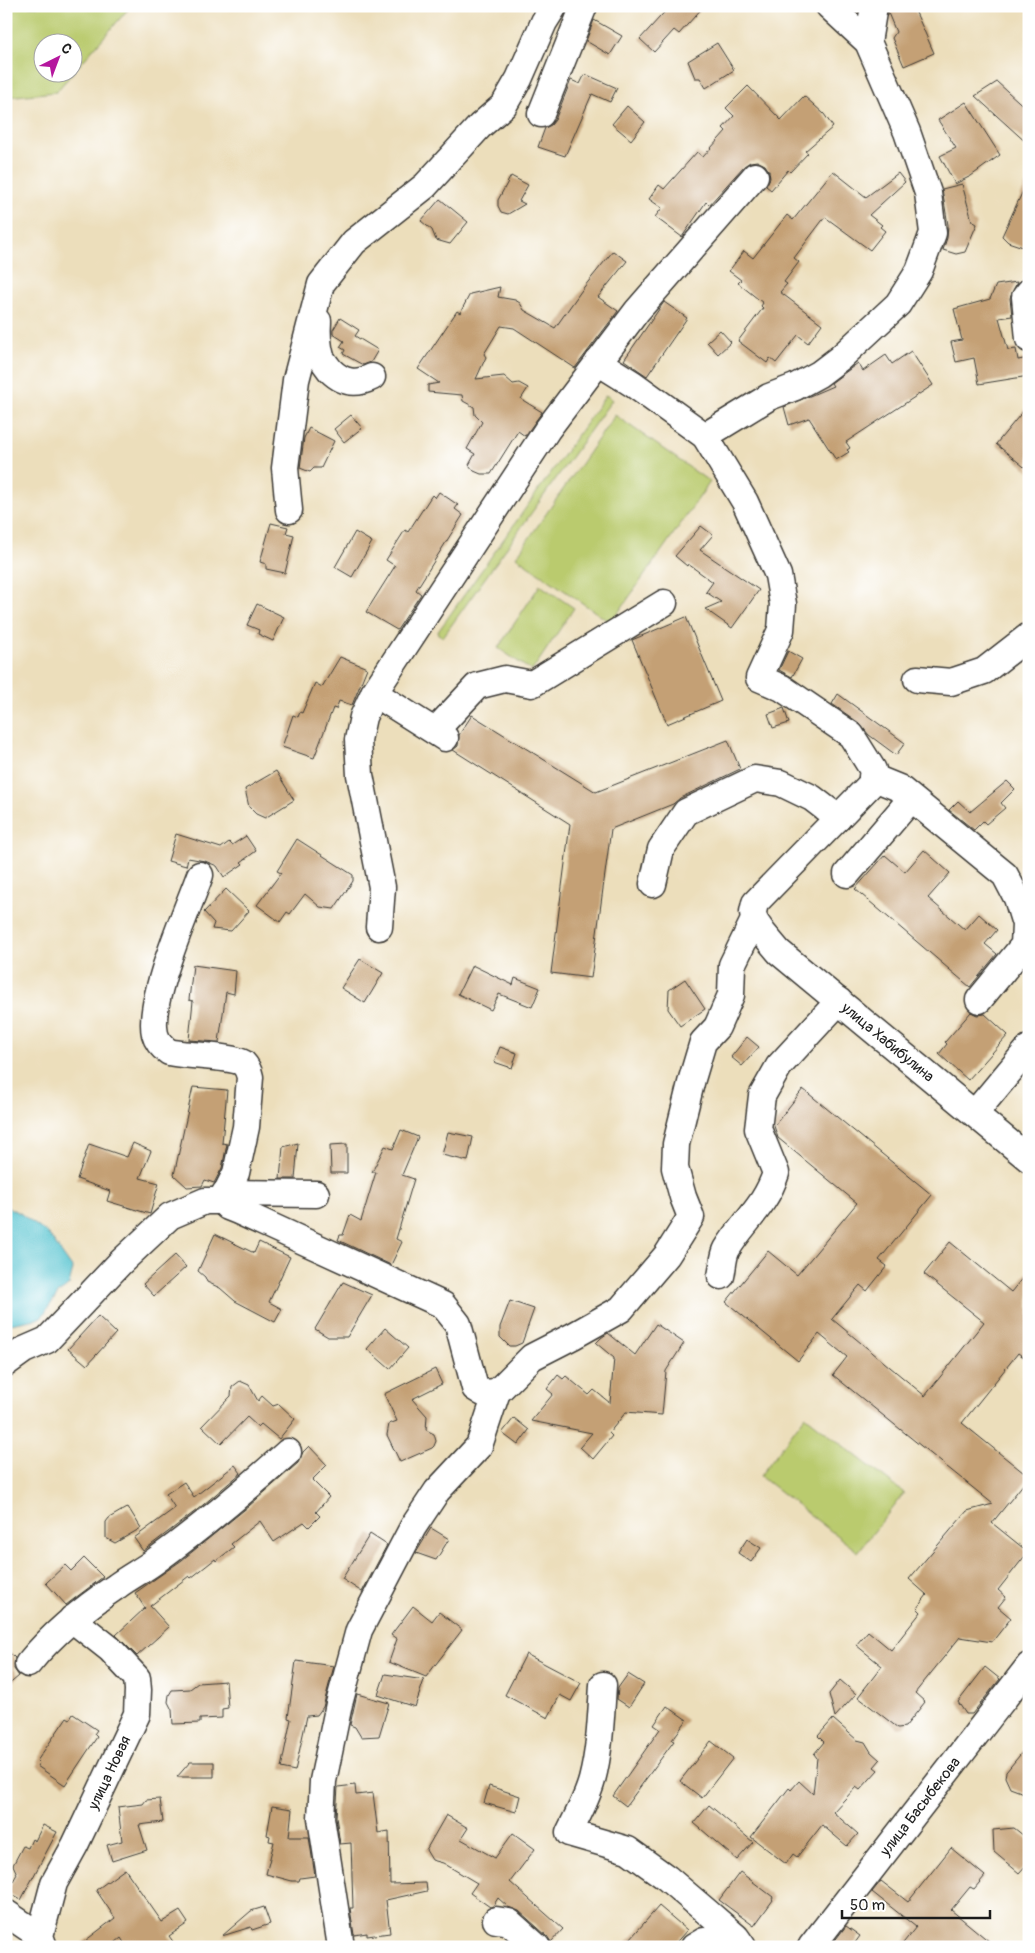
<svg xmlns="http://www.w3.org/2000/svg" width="1035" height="1953" font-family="Pangolin,sans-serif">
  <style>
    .green { fill: #bacb6e; stroke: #6b7445; fill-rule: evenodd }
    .water { fill: #58c4d0; stroke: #3a7076 }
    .building { fill: #c4a074 }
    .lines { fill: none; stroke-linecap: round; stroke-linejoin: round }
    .minor-casing { stroke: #3b3934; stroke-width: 29 }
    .minor { stroke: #fff; stroke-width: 26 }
    .labels { text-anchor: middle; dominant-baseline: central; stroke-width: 4; stroke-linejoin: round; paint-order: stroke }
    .street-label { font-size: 15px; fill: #1c1c1c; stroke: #fff }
  </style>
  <rect width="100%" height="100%" fill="#fff"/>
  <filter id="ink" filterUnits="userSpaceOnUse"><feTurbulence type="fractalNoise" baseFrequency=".02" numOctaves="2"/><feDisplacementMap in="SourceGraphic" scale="10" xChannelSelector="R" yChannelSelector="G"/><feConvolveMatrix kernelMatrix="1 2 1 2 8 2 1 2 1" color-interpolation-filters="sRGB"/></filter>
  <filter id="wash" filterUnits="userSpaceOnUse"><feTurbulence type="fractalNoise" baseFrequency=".0096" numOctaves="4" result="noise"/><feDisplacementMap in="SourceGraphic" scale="20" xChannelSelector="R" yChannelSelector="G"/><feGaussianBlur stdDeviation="1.12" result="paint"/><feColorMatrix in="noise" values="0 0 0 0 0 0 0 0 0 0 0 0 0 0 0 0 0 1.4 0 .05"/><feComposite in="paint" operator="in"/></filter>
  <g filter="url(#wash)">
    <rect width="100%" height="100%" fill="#ecdebb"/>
    <g class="green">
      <path d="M6 6H131L56 92 6 97ZM42 42H72V72H42Z"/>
      <polygon points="606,395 612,400 443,637 437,633"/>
      <polygon points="615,415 710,482 611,623 516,557"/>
      <polygon points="540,585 574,608 532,671 498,648"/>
      <polygon points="805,1416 904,1493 858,1552 760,1476"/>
    </g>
    <polygon class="water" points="6,1207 20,1213 49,1235 73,1269 69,1285 58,1294 41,1318 6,1325"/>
    <g id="blocks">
      <g class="building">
        <polygon points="670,6 704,6 679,34 674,30 654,52 640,39"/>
        <polygon points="889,6 913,6 934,53 904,66 892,38 896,32 888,13"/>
        <polygon points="594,20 622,36 610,55 586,41"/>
        <polygon points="717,43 734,70 706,88 700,78 695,78 688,61"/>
        <polygon points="585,74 617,88 610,102 592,94 565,156 538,147 545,128 551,125 555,120 571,80 580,84"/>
        <polygon points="997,82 1029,111 1029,145 975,96"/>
        <polygon points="748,86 781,120 804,96 824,114 833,127 805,151 808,153 790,172 788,170 771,190 766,186 770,178 769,171 765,165 757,161 750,162 744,166 709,205 706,202 682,237 655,217 662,208 649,199 659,185 664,189 697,152 703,157 726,131 723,128 734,116 726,108"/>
        <polygon points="966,102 1000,155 971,176 955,184 940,156 956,148 938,120"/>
        <polygon points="627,106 645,122 631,140 612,124"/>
        <polygon points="833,171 866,197 898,173 905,182 869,215 882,225 880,227 885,231 870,250 825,217 794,258 799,262 784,282 787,284 780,292 822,324 808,343 798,335 776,363 770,358 767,363 738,341 763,308 761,306 763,303 738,283 741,280 729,271 744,251 753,258 787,215 793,220"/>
        <polygon points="511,176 528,185 519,201 525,204 508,214 501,212 498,206 498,200"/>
        <polygon points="1029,178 1029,249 1008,242 1002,236"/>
        <polygon points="962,184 972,221 977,224 965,252 956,254 943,250 947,238 948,225 942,189"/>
        <polygon points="440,199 468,222 450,244 436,240 432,230 421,221"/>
        <polygon points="613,251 627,261 598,297 618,311 575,368 514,328 501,326 484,354 486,357 476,379 504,376 513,384 519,383 528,388 521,399 542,412 525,436 518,431 491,474 481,474 474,471 469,465 475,454 467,449 482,422 475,415 474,407 463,401 462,395 428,392 428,385 439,383 418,369 457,311 460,313 470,294 500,287 498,297 515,300 520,303 524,310 555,328 584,287"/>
        <polygon points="1017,282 1010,298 1012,316 999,318 1008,350 1016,349 1018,360 1029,358 1029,376 979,384 974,358 956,362 951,342 962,340 954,309 990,299 996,285"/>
        <polygon points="664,302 687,318 647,376 624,360"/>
        <polygon points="340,318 359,330 355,336 378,350 371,362 363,365 343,354 345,350 340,347 344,341 333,334 333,330"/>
        <polygon points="720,330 731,342 718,354 707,342"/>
        <polygon points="911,351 933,385 846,442 850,448 847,450 849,452 836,460 809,418 789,425 784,407 833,386 831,383 858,363 863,371 886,355 892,364"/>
        <polygon points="1029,404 1029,471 996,444"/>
        <polygon points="351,415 362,428 344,442 334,429"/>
        <polygon points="309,428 334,441 321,468 314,468 310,472 300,468 304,438"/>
        <polygon points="439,492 458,505 455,509 463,515 416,590 421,594 397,630 366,612 395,566 386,560 405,530 408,532 432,495 435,498"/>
        <polygon points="271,523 288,527 286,533 294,535 285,573 266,569 266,564 260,562"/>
        <polygon points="701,526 713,535 700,550 759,590 732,628 705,609 721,602 706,592 713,582 688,564 687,566 675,556"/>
        <polygon points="355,532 372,542 352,577 335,567"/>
        <polygon points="257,604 284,617 273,641 258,634 259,630 247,625"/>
        <polygon points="686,617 721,701 667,724 632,640"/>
        <polygon points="788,651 802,659 792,677 779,670"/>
        <polygon points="340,657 367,668 352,705 339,701 336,709 333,708 314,758 282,747 293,715 298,717 300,712 302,713 315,683 322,687"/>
        <polygon points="838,694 905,743 896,755 869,735 859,723 832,704"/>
        <polygon points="784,708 789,723 773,728 768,714"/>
        <polygon points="472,715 596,792 728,740 740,769 680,798 673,804 611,829 591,978 551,973 570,824 453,750 458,746 459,735"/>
        <polygon points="276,771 294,800 265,818 256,814 249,807 245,789"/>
        <polygon points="1007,781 1015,789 1001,803 1005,808 986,824 983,821 974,830 949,810 958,801 970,812"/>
        <polygon points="176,834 221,848 229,842 232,845 246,836 256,851 241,862 243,864 224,877 217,866 205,861 188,858 186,866 168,861"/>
        <polygon points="297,839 353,875 353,881 334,909 320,907 305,894 290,914 287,912 280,922 257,905 281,873 277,871"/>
        <polygon points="924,850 950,873 928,898 965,930 979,914 997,930 985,944 997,954 970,987 855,889 885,855 905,872"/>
        <polygon points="226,889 249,911 231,931 212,929 214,923 204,912"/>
        <polygon points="360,959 383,973 365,1003 341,988"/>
        <polygon points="193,965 236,971 234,994 226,992 219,1042 189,1040 193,1001 189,1000"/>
        <polygon points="472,965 513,985 515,978 540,988 532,1007 499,994 491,1010 458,994"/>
        <polygon points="685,979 705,1009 680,1026 668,1009 669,990"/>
        <polygon points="971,1012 977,1015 985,1014 1008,1035 968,1080 939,1054 947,1044 945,1042"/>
        <polygon points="747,1037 759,1047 742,1066 731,1057"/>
        <polygon points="500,1047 517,1053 512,1068 494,1062"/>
        <polygon points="193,1087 227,1090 222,1143 227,1144 222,1168 214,1183 205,1180 202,1186 187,1187 174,1175"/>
        <polygon points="803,1089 932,1195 879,1260 887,1266 867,1291 860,1285 832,1319 925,1396 984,1322 924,1274 950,1242 1011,1292 1029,1270 1029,1361 1018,1353 962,1423 1029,1477 992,1523 1028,1552 998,1590 1006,1597 998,1607 1011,1618 992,1642 960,1637 915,1693 925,1702 905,1727 898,1728 858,1697 882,1666 856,1645 868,1631 891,1650 921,1612 917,1608 927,1595 909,1579 967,1511 993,1504 833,1375 847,1357 819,1334 798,1361 726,1302 768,1251 797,1275 857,1203 778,1138 774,1126"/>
        <polygon points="401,1130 418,1137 402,1175 414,1179 396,1239 402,1242 391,1265 338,1240 340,1235 343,1235 350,1215 361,1221 376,1172 372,1172 385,1146 393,1149"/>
        <polygon points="448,1132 473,1137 468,1161 442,1155"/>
        <polygon points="133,1143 151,1151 140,1178 159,1183 150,1214 107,1201 110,1191 77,1179 89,1144 127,1157"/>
        <polygon points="298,1143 295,1179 280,1179 283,1147"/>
        <polygon points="347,1144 347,1173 331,1173 330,1145"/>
        <polygon points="215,1234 254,1253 259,1242 290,1257 269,1302 282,1309 275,1322 235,1301 220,1288 207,1282 205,1277 198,1271"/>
        <polygon points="175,1255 186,1267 154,1296 143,1284"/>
        <polygon points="343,1282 372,1295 347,1337 328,1337 315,1329"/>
        <polygon points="510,1301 534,1309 522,1343 515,1346 509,1346 500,1337 500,1327"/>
        <polygon points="98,1316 116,1333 87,1365 68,1349"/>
        <polygon points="656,1324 684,1343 666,1371 662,1415 626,1412 609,1433 612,1436 593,1459 580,1447 592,1433 531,1421 553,1394 547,1389 558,1375 563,1379 566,1376 589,1395 594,1390 610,1403 614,1358 596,1343 601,1338 608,1333 635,1355"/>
        <polygon points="385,1328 408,1348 390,1369 367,1349"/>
        <polygon points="435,1369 442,1384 412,1399 427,1416 426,1430 434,1434 436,1441 434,1446 432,1448 400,1462 387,1435 389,1424 397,1421 384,1394"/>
        <polygon points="240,1381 249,1385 258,1401 262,1396 273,1406 279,1404 295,1419 279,1439 261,1424 258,1427 247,1417 221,1444 202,1426 231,1396 232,1387"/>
        <polygon points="514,1418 529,1430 518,1445 502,1433"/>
        <polygon points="309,1446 327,1465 312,1480 329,1497 316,1512 320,1516 309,1527 304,1522 274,1542 260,1521 231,1544 234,1547 216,1561 215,1559 191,1578 189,1576 150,1606 169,1627 137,1656 116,1635 145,1608 135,1593 182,1560 249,1506 298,1463 303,1452"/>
        <polygon points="235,1465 241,1473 197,1510 143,1551 134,1538 175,1508 166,1494 184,1482 194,1497"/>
        <polygon points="128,1507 141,1528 115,1543 106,1538 106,1522 109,1518"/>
        <polygon points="431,1528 449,1539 436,1560 416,1553"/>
        <polygon points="370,1534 387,1545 362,1592 342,1579"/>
        <polygon points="747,1539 761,1548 751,1562 738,1553"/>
        <polygon points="84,1558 103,1577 66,1605 46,1583 65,1565 71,1571"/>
        <polygon points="413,1606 432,1621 439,1612 462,1630 426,1677 389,1662 397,1639 391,1635"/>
        <polygon points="6,1649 15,1658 14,1669 19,1676 6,1687"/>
        <polygon points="526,1654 581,1683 571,1701 560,1695 548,1718 505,1695"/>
        <polygon points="296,1661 334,1666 323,1707 317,1715 307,1716 295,1771 281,1768 291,1719 288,1718"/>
        <polygon points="985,1667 1000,1679 972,1714 966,1714 958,1702"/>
        <polygon points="385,1674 424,1680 415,1707 378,1695"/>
        <polygon points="628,1674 644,1684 629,1707 617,1699 618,1688"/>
        <polygon points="840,1680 856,1694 835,1717 829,1694"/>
        <polygon points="226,1681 228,1708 222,1709 222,1718 200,1719 200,1723 173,1724 172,1710 168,1702 169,1695 172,1690 190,1689 198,1683"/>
        <polygon points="357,1694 389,1703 379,1736 361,1737 355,1727 350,1725"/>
        <polygon points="667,1706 687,1720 672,1740 674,1741 626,1806 613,1796 660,1729 654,1725"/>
        <polygon points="73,1714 97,1730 94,1734 97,1737 65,1785 37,1766 39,1763 37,1761 67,1717 70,1719"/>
        <polygon points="833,1719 857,1740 865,1742 871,1752 880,1760 874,1767 878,1770 860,1790 856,1787 833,1812 858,1834 847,1846 822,1825 797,1857 793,1854 786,1864 751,1837 789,1788 791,1790 799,1781 813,1794 817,1758 814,1754 824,1742 818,1736"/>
        <polygon points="711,1741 733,1758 702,1798 680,1781"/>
        <polygon points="1029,1744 1029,1795 1010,1788 1005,1777 1006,1772"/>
        <polygon points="190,1762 214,1762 214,1777 177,1777"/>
        <polygon points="355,1785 356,1795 373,1793 378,1833 389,1831 390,1884 426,1883 427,1891 386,1900 390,1933 367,1936 367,1933 354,1935 350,1908 353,1908 351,1843 340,1844 336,1817 338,1787"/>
        <polygon points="489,1786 520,1796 516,1812 484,1803"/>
        <polygon points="160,1799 163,1822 139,1825 147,1850 112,1861 107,1845 122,1841 118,1807 143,1804 146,1800"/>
        <polygon points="709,1805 753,1842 737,1860 694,1823"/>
        <polygon points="272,1806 292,1809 289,1837 309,1837 315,1876 300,1878 299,1881 292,1881 266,1874 274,1842 269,1841 270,1836 267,1835"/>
        <polygon points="446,1815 468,1828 461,1839 495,1858 513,1833 535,1849 510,1882 563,1929 551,1942 547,1936 519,1911 508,1907 498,1898 493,1906 490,1907 470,1893 477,1883 443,1863 432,1860 426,1850"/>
        <polygon points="43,1825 57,1832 21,1900 7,1892 17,1874 13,1865 23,1846 28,1848 32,1839 35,1841"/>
        <polygon points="1014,1828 1029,1840 1029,1862 1019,1873 994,1852 993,1830"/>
        <polygon points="951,1848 985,1876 974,1889 970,1887 951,1910 996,1947 900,1947 916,1927 872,1892 881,1881 908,1902"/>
        <polygon points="125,1869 162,1922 180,1911 188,1923 169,1936 177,1947 127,1947 121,1938 110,1947 77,1947 115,1918 96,1890"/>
        <polygon points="740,1872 773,1897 772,1899 773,1900 754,1926 719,1900"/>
        <polygon points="659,1906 687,1930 672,1947 623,1947"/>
        <polygon points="264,1907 270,1924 252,1930 251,1927 222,1936 251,1911"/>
        <polygon points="846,1926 860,1936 852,1947 830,1947"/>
      </g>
    </g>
  </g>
  <g filter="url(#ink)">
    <use href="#blocks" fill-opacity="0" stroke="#3b3934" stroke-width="1"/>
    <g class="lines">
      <defs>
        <g id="minor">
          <polyline points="868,42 874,6"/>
          <polyline points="541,114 584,6"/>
          <polyline points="1029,292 1025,297 1029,339"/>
          <path d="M318 321C317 333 318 346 321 357 323 361 327 366 330 370 343 383 356 385 372 377"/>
          <polyline points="705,436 769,397 795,387 819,374 840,358 898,304 919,271 933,233 928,193 907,132 868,42 829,6"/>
          <polyline points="289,510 285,468 296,380 321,284 354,242 425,186 480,126 504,105 519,79 544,22 554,6"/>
          <polyline points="917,679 951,682 984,671 1029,636"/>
          <polyline points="374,693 445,738"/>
          <polyline points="435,731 477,686 505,679 532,684 664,603"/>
          <polyline points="872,777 899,788 1005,875 1017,898 1025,924 1024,945 979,1000"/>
          <polyline points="847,874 911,799"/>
          <path d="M200 875C187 911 147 1000 155 1034 157 1042 163 1048 169 1052 185 1056 232 1056 243 1063 247 1067 249 1072 250 1077L246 1127 236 1173 222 1201 228 1207 238 1211 443 1305 458 1324 475 1388 483 1393 497 1392"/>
          <polyline points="653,884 661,849 686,812 755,779 781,783 812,798 838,818"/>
          <path id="s1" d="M754 920 763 933 779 952 1029 1159"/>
          <polyline points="379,927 382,887 360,775 358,740 363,717 374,693 547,430 637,311 755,176"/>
          <polyline points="975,1113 1029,1048"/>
          <polyline points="225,1193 316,1194"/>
          <path d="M721 1276C723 1268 723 1256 727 1249 744 1221 765 1207 776 1173L758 1129 762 1096 779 1066 839 1001"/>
          <polyline points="6,1363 24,1350 47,1340 120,1263 170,1216 205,1201 222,1201"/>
          <path d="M28 1664C53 1633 84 1608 117 1586 129 1577 143 1570 155 1561 202 1527 246 1490 288 1452"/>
          <path d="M603 1685C601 1716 600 1750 592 1780 587 1799 577 1816 569 1833L628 1850 667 1878 707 1912 736 1937 743 1947"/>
          <polyline points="6,1913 40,1936"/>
          <polyline points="496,1920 509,1922 537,1947"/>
          <path id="s2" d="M44 1947 40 1936 54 1883 75 1845 137 1714 138 1690 137 1678 110 1649 72 1619"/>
          <polyline points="341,1947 321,1818 323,1781 339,1704 359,1630 413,1527 437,1491 479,1446 497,1392 532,1357 573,1336 621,1309 667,1255 691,1217 683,1197 675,1168 676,1144 692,1079 703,1042 717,1027 731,995 732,965 754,920 753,912 755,903 872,783 873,770 851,735 782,688 759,678 781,630 783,604 778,575 745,502 705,436 633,384 598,362"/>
          <polyline points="694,1947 704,1941 730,1947"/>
          <path id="s3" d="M811 1947 1029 1666"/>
        </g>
      </defs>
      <use href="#minor" class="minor-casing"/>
      <use href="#minor" class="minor"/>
    </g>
  </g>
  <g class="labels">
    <g class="street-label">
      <text stroke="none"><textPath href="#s1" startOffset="182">улица Хабибулина</textPath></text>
      <text stroke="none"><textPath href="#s2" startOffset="190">улица Новая</textPath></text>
      <text stroke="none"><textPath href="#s3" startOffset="178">улица Басыбекова</textPath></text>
    </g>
  </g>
  <rect width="1035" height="1953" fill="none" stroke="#fff" stroke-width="25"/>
  <g transform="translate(58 58) rotate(42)"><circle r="24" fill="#ffffff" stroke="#a4a4a4"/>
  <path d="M0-4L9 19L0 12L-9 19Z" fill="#b5179e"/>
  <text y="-8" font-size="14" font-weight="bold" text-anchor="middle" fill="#1c1c1c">С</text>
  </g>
  <path d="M842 1910v8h148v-8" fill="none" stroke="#1c1c1c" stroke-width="2.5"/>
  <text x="850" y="1910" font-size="15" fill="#1c1c1c" stroke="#ffffff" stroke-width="4" paint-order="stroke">50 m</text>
</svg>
